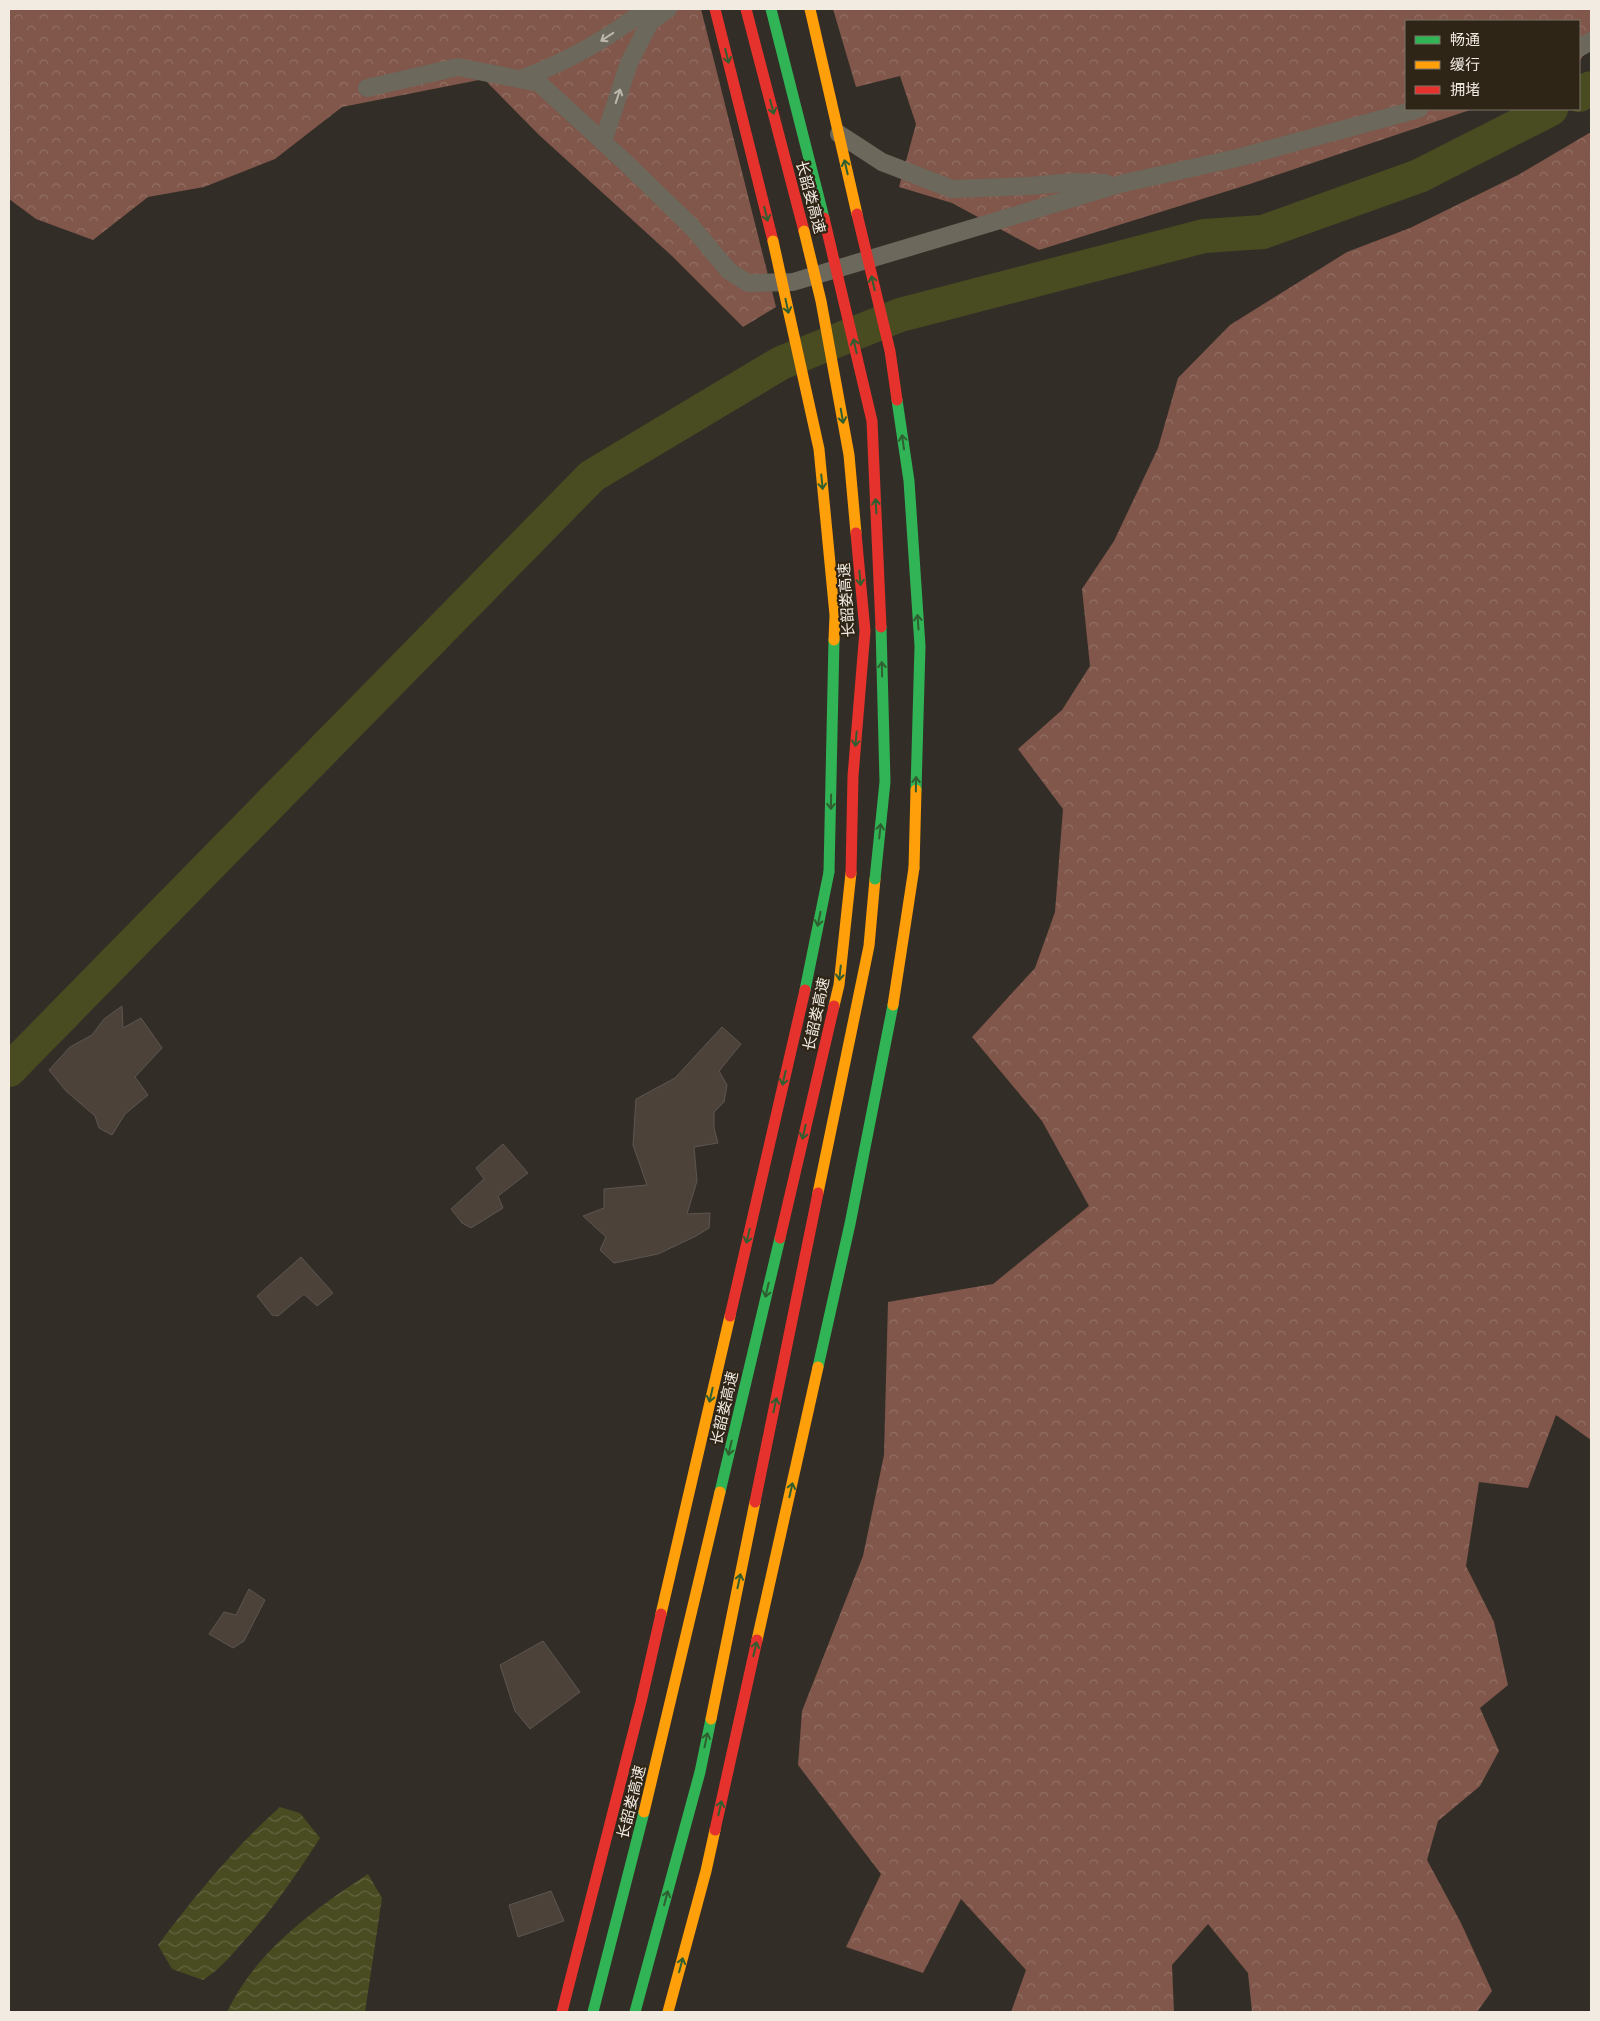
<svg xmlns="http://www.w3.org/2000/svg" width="1600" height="2021" font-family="'PT Sans Narrow','Noto Sans SC',sans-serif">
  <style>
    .forest { fill: url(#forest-crowns) }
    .water { fill: url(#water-waves) }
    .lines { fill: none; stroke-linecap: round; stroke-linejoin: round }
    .river { stroke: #494b21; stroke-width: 34 }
    .building { fill: #4c423a; stroke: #5c5651 }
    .street { stroke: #6c685b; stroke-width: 18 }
    .fast { stroke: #30b455; stroke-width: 11 }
    .slow { stroke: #ff9f0a; stroke-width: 11 }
    .jam { stroke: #e5322d; stroke-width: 11 }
    .fast-bridge { stroke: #30b455; stroke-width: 11 }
    .slow-bridge { stroke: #ff9f0a; stroke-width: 11 }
    .jam-bridge { stroke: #e5322d; stroke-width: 11 }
    .oneway { stroke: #bcb7ac }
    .oneway2 { stroke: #2f5e30 }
    .labels { text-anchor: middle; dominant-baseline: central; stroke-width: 4.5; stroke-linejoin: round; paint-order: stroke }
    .street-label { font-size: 15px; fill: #f2ebe2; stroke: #2f2517 }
  </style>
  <defs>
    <pattern id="forest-crowns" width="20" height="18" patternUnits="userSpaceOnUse" patternTransform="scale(1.25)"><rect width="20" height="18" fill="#80574a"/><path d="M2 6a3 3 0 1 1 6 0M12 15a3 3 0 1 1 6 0" fill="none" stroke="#926f64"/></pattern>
    <pattern id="water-waves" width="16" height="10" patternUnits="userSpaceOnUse" patternTransform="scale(1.25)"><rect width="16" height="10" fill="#494b21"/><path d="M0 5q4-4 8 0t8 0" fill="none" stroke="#646541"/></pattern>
  </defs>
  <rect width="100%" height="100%" fill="#332d27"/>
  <g class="forest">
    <polygon points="9,9 701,9 776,307 743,327 672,256 538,134 484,79 342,107 275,159 204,187 148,197 93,240 36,219 9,199"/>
    <polygon points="833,9 1591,9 1591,44 1579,62 1579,21 1406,21 1406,109 1473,109 1250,184 1039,250 952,203 899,187 916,124 900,76 856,87"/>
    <polygon points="1591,132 1591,1440 1556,1415 1528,1488 1479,1482 1466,1566 1494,1622 1508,1685 1480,1708 1499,1751 1480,1786 1438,1821 1427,1860 1461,1923 1492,1991 1477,2012 1252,2012 1248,1973 1208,1924 1172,1965 1174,2012 1011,2012 1026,1970 961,1899 923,1973 846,1947 881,1874 798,1765 802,1711 863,1556 884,1455 888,1302 993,1284 1089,1206 1042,1121 972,1037 1035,968 1055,912 1063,809 1018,749 1062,710 1090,666 1082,589 1114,541 1158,448 1178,378 1230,325 1347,252 1410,228 1518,175"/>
  </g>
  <g class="water">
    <path d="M280 1807 300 1813 320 1838C296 1875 272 1911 242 1943 230 1957 219 1970 203 1980L172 1969 158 1945C195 1896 234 1848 280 1807Z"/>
    <path d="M368 1874 382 1898 365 2012H227C256 1951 313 1910 368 1874Z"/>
  </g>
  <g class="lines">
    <g class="river">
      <polyline points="1579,95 1591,88"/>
      <polyline points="9,1070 592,476 781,363 900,315 1204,236 1263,232 1419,176 1551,109"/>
    </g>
  </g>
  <g class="building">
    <polygon points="122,1006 123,1028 141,1018 162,1048 135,1077 148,1095 125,1114 112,1135 99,1128 95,1116 66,1091 49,1070 70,1047 92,1035 104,1019"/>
    <polygon points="722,1027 741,1044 719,1071 727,1085 724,1102 714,1112 714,1128 718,1143 694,1147 697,1181 687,1214 710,1213 709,1228 696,1236 658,1254 614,1263 600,1250 606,1237 583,1216 604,1208 604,1189 647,1185 633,1145 636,1099 675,1078"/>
    <polygon points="503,1144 528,1173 498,1196 503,1208 471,1228 462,1223 451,1209 484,1179 476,1168"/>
    <polygon points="301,1257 333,1293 317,1306 304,1294 278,1316 272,1315 257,1296"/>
    <polygon points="249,1589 265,1600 244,1641 233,1648 209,1634 224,1612 236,1615"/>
    <polygon points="543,1641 580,1692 530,1729 515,1711 500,1665"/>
    <polygon points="551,1891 564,1921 518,1937 509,1905"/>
  </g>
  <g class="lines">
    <g class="street">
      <polyline points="1579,48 1591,41"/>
      <path d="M521 79C566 62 608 39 646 9"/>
      <polyline points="367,88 458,67 539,83 626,163 692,227 729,271 748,283 793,282 1120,184 1237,158 1419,109"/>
      <polyline points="839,134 882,162 952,189 1029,186 1074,182 1105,183"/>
      <polyline points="603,142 629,63 650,22 668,9"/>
    </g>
    <g class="fast">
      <polyline points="771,9 824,218"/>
      <polyline points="805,990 829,872"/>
      <polyline points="818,1367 850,1224 893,1005"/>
      <polyline points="720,1492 780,1238"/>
      <polyline points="593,2012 644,1812"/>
      <polyline points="635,2012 700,1772 711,1719"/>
    </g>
    <g class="slow">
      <polyline points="810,9 857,214"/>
      <polyline points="893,1005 914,868"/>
      <polyline points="834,1006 839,985 851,873"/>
      <polyline points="818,1193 869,946 875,879"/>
      <polyline points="661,1614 730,1316"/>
      <polyline points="757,1640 818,1367"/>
      <polyline points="711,1719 755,1502"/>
      <polyline points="644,1812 720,1492"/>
      <polyline points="668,2012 706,1871 715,1830"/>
    </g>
    <g class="jam">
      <polyline points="715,9 773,241"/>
      <polyline points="746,9 804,231"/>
      <polyline points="780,1238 834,1006"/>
      <polyline points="730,1316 805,990"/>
      <polyline points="755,1502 818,1193"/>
      <polyline points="715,1830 757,1640"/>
      <polyline points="562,2012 641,1702 661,1614"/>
    </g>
    <g class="fast-bridge">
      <polyline points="897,400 909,481 920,646 916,790"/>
      <polyline points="829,872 834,640"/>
      <polyline points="875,879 885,782 881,627"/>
    </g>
    <g class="slow-bridge">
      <polyline points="804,231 821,301 849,455 856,533"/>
      <polyline points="773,241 819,449 835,615 834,640"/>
      <polyline points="914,868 916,790"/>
    </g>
    <g class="jam-bridge">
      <polyline points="857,214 890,351 897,400"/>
      <polyline points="824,218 872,421 881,627"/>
      <polyline points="851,873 853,776 865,631 856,533"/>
    </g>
  </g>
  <defs><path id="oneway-shaft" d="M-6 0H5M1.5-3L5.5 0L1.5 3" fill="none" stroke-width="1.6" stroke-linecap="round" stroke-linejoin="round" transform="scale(1.25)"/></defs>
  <g class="oneway">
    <use href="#oneway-shaft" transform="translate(607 37) rotate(147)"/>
    <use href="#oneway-shaft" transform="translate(618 96) rotate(-72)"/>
  </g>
  <g class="oneway2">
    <use href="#oneway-shaft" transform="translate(727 56) rotate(76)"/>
    <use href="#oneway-shaft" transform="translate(772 107) rotate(75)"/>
    <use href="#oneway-shaft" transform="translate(846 167) rotate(-103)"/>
    <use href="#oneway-shaft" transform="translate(766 214) rotate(76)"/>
    <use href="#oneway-shaft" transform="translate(873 283) rotate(-103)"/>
    <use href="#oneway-shaft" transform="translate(787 306) rotate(78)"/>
    <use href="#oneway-shaft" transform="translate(855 346) rotate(-103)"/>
    <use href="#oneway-shaft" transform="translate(842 416) rotate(80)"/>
    <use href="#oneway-shaft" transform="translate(903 442) rotate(-98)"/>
    <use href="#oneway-shaft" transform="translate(822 482) rotate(84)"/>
    <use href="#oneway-shaft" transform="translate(876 506) rotate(-93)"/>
    <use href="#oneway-shaft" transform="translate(860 578) rotate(85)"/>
    <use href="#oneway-shaft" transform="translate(918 622) rotate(-94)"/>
    <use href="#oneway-shaft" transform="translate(882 669) rotate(-91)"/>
    <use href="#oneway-shaft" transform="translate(856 739) rotate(95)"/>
    <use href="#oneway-shaft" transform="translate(916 784) rotate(-89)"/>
    <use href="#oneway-shaft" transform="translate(831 802) rotate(91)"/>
    <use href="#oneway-shaft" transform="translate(880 831) rotate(-84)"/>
    <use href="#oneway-shaft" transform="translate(819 919) rotate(102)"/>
    <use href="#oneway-shaft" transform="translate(840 973) rotate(96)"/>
    <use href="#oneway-shaft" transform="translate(784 1078) rotate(103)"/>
    <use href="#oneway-shaft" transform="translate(804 1132) rotate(103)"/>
    <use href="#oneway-shaft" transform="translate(748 1236) rotate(103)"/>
    <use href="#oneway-shaft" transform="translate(767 1290) rotate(103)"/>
    <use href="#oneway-shaft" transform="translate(711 1395) rotate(103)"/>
    <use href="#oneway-shaft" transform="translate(775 1405) rotate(-78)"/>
    <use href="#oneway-shaft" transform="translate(730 1448) rotate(103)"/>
    <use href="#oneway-shaft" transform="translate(791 1490) rotate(-77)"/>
    <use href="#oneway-shaft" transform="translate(739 1581) rotate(-78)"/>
    <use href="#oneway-shaft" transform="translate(755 1649) rotate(-77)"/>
    <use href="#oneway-shaft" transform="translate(706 1740) rotate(-78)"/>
    <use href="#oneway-shaft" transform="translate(720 1808) rotate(-77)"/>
    <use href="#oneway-shaft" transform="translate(666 1898) rotate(-75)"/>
    <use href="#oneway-shaft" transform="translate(681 1965) rotate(-75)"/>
  </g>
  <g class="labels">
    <g class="street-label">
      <text transform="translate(811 197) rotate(75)">长韶娄高速</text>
      <text transform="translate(846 600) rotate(-94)">长韶娄高速</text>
      <text transform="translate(816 1014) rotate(-78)">长韶娄高速</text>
      <text transform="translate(724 1408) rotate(-77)">长韶娄高速</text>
      <text transform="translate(631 1802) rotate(-76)">长韶娄高速</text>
    </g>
  </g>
  <rect width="1600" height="2021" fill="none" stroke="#f2ebe2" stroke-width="20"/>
  <rect x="1405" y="20" width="175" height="90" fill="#2f2517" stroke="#7d7468"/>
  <rect x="1415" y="36" width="25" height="8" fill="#30b455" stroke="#7d7468"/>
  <text x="1450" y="45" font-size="15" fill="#f2ebe2">畅通</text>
  <rect x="1415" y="61" width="25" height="8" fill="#ff9f0a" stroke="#7d7468"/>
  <text x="1450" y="70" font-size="15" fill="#f2ebe2">缓行</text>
  <rect x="1415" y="86" width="25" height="8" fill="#e5322d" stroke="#7d7468"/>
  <text x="1450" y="95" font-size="15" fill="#f2ebe2">拥堵</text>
</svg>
